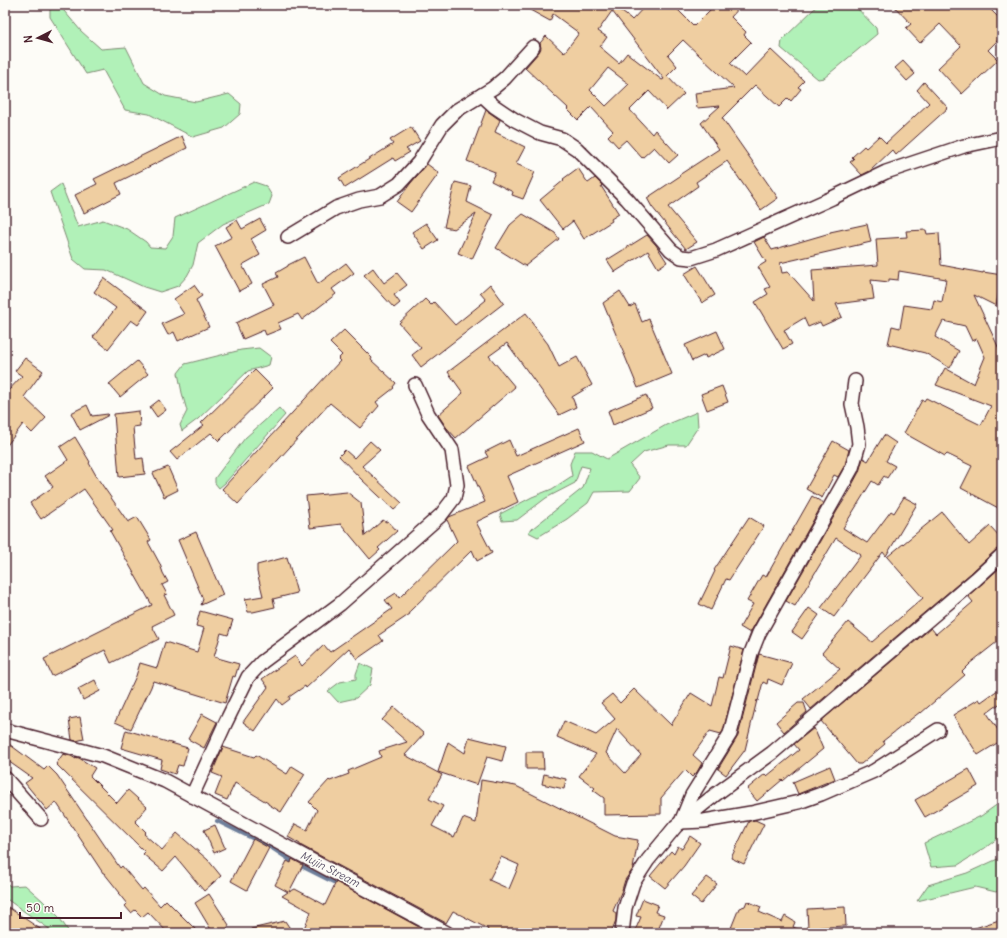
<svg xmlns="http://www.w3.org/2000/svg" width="1007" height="938" font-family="Delius,sans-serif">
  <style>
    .green { fill: #b1f1b8; stroke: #7e8872 }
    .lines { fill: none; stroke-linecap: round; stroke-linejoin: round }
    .stream { stroke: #6e7f9b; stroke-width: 4 }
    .building { fill: #efcea1; stroke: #4a1f2b; fill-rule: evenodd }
    .minor-casing { stroke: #4a1f2b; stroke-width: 16 }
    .minor { stroke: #fdfcf7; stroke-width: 13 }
    .labels { text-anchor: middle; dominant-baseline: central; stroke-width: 3; stroke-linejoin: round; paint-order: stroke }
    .water-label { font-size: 11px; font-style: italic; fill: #5f576c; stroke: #fdfcf7 }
  </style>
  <rect width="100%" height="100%" fill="#fdfcf7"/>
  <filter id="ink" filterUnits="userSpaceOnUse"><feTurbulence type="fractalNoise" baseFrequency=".025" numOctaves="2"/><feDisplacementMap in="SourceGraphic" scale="8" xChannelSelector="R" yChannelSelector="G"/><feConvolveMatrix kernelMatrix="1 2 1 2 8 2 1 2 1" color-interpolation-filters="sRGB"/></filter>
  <g filter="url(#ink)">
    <g class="green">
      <polygon points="50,5 59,5 81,31 101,49 126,47 144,83 165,96 196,102 229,94 241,104 240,114 224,128 193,137 149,114 125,110 103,70 86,74 50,17"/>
      <polygon points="818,5 854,5 876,28 877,34 824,78 818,79 781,48 782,40"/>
      <polygon points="254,182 266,186 272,196 269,204 223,224 198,243 193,265 187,276 178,286 160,292 144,287 106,270 85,269 73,259 50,192 61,184 78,227 103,220 127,229 146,242 150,247 165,248 173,236 175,218"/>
      <polygon points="259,348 271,357 269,365 248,371 198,419 182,431 180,425 187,411 182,393 178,373 185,364 241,350"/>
      <polygon points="279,408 285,415 225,483 219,488 215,483 215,478 245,438"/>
      <polygon points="697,412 698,427 686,445 669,445 644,452 630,465 640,478 630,491 594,492 588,503 567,519 538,537 528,532 583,488 590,468 581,466 575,483 546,498 517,520 502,521 500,514 532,497 552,489 572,476 570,464 575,451 592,451 607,459 666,425"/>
      <polygon points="360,663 373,669 370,685 356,698 338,702 328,691 340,682 356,679 356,674"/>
      <polygon points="1002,801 1002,835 985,848 958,865 931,867 924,843 981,816"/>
      <polygon points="1002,857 1002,889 996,892 975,887 917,901 928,885 967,873"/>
      <polygon points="5,882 10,886 25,885 42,900 59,917 69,932 68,933 55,933 5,898"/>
    </g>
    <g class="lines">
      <g class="stream">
        <polyline points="217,821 272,848 293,862 339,885"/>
        <polyline points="386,909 425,928"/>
      </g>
    </g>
    <g class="building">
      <path d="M521 5H616L615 7 630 18 632 20 646 5H673L694 26 715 5H742L731 17 746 32 744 35 751 42 730 63 745 77 771 50 804 81 798 87 801 89 791 101 788 98 779 107 755 85 722 118 778 198 761 210 727 161 696 182 698 186 668 207 697 242 686 249 652 207 647 198 680 176 679 175 719 149 701 123 720 106 697 108 695 93 734 88 683 40 668 55 677 66 667 76 684 94 667 110 649 91 630 110 652 134 655 130 678 155 669 163 654 147 642 158 626 140 618 147 608 136 613 131 591 107 578 120 567 109 568 108 525 68 539 52 541 48 540 43 546 36 564 53 579 33 553 14 550 21ZM612 11 664 79 662 80 627 53 619 63 600 47 607 37 598 31ZM608 68 629 84 606 106 590 90Z"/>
      <polygon points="893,5 986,5 1002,21 1002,36 988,50 998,60 962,94 938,68 961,46 940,24 920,43 906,28 911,24"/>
      <polygon points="903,61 915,74 907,81 895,68"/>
      <polygon points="924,82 948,108 896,155 892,150 870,171 862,175 850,162 854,159 852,157 864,146 866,148 879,136 886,143 929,103 917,90"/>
      <polygon points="486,110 500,120 495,132 525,147 516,164 535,172 523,199 512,195 513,192 491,181 495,172 467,161"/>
      <polygon points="411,127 420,141 406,149 410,152 395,161 393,158 345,188 339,178 393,144 390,140"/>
      <polygon points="182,136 187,148 116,183 121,194 84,213 75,195 97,184 94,179"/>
      <polygon points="427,164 439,173 411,212 397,202 410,184"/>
      <polygon points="578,168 588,183 595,178 602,185 601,186 619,214 611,219 612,221 584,239 573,221 563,229 540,200 564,180 563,179"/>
      <polygon points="455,182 471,186 467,202 493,215 472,259 458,253 476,214 454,229 444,227"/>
      <polygon points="523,214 555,233 559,239 525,266 496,248 510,225"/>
      <polygon points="260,219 266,230 251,239 260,255 242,265 252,284 239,291 215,246 232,237 226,227 237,220 242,229"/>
      <polygon points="426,223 438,240 424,249 412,232"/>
      <polygon points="867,224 871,242 780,263 782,273 788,272 814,301 812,270 878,265 876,239 907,237 906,231 926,230 927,234 939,233 941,265 983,273 983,272 1002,275 996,306 974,295 1002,355 1002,510 961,488 972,466 947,454 945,456 904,433 922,400 924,401 926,398 981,425 991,406 936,385 945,368 974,384 985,357 977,339 972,341 965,326 943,321 935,337 959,351 950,368 925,353 888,344 892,326 900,328 904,305 932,309 934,300 942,302 946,279 899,271 898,280 889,279 889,282 871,280 874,299 836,304 842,317 822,326 820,322 808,327 804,318 784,330 792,344 783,349 755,302 768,294 765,289 770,287 758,267 766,262 754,242 764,237 772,250 830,233 830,232"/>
      <polygon points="647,235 656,245 667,262 658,268 648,251 615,272 607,260"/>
      <polygon points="304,257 318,284 346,263 354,273 332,289 336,294 302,320 298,314 278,323 281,329 266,335 264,330 243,339 236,323 274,305 263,284 278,277 276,273 288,266 288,265"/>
      <polygon points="697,266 715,295 702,303 684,274"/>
      <polygon points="373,268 384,283 397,273 407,285 394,295 400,303 394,308 364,275"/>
      <polygon points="104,278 148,311 138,325 131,320 108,349 93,337 116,308 94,292"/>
      <polygon points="490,284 504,303 421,367 412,355 421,348 399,323 425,299 431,305 434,302 455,325 486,300 480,293"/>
      <polygon points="194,285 202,296 196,300 209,327 178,341 174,332 168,335 162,324 184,314 174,299"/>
      <polygon points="620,291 630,307 635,304 642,322 649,319 672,374 638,388 603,303"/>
      <polygon points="526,313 533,322 532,323 548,344 559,367 577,357 592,385 572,397 576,407 559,415 507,343 489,356 515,387 456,438 446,427 438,415 463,393 448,372"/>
      <polygon points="344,330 372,358 371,360 396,383 393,387 394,388 376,402 379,406 360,428 330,403 238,504 222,489 340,361 338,359 342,355 330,343"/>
      <polygon points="717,331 725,349 706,358 705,355 692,361 685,345"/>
      <polygon points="25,358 43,371 24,397 46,418 32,433 23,424 5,448 5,394 22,376 15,371"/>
      <polygon points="137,361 148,374 120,397 109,384"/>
      <polygon points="255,370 273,388 219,441 211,433 177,460 170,452 204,425 201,423"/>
      <polygon points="722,386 728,402 707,410 701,394"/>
      <polygon points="646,395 652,408 613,425 608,411"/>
      <polygon points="159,400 166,410 157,417 150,407"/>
      <polygon points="87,405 92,416 108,414 109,415 80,430 71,413"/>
      <polygon points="139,411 140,426 133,427 136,459 143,458 145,474 119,477 114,414"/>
      <polygon points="579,428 585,441 507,476 518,502 476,522 492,553 477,561 472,550 409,612 410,614 379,635 383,641 357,659 349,648 306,688 305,686 289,697 290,699 282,705 277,699 255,731 243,722 268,687 262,679 295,656 302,666 324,645 330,652 392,609 385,600 396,593 399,598 457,541 447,520 449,517 485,502 469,466 488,457 485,452 509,440 516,456"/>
      <polygon points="884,435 896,443 886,461 895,466 887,478 884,476 878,485 872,481 843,528 867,543 891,511 894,513 904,497 917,504 886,556 883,552 834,617 821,608 861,555 836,538 795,606 786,601 837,511 853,486 852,485 859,472 863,458 868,461"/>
      <polygon points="75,437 90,462 89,463 98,479 128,522 137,517 151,540 148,542 160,564 163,573 168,582 162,585 167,594 164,595 174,615 152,626 159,639 111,663 105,650 52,676 44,659 152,605 110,531 113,530 84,489 41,519 30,503 53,487 45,476 68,460 60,447"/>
      <polygon points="370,441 380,450 362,466 402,503 394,510 361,479 339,456 345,450 354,458"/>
      <polygon points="833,441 849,450 845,465 838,477 834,475 822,498 806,489"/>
      <polygon points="168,467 178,490 164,497 153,473"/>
      <polygon points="347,492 361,503 365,536 383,520 386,522 388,521 397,531 378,548 380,550 370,559 341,524 310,528 306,496"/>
      <polygon points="812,496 823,503 750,633 740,627 753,604 747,601 762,575 766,577"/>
      <polygon points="942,512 969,545 990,526 1002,539 1002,547 997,549 971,573 811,709 803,699 840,669 822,653 848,622 872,642 923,598 887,557"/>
      <polygon points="749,517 764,526 729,580 726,579 711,610 699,604 715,571 714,570"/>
      <polygon points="196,532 223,595 201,605 203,599 178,540"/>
      <polygon points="287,557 297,593 273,599 275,607 253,612 248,612 245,599 263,596 257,572 257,565"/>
      <polygon points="1002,566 1002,638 969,664 970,664 962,672 965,675 921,713 920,712 883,741 885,744 861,764 857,764 821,721 931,628 936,634 973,602 968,596"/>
      <polygon points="809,608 819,615 802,639 792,632"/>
      <polygon points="200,611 233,620 228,635 221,633 214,657 239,664 235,677 233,676 225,703 153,681 151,687 131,729 115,722 136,676 140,663 157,668 165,642 197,652 204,628 196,626"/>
      <path d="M731 646 744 650 723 731 721 734 710 731 693 755 702 763 697 772 692 777 685 770 661 798V814L604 815V798L593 790 595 788 579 776 596 754 557 737 564 721 596 735 615 719 601 703 612 694 619 702 620 703 634 689 671 725 691 693 712 706 719 677 723 678ZM617 729 641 755 625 773 606 753Z"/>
      <polygon points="759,654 792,663 782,685 768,679 767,684 763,682 758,701 757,700 745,750 726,775 718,769 738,736"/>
      <polygon points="95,680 100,691 83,700 78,689"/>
      <polygon points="1002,687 1002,702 987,713 1002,736 1002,740 978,755 953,715 979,699 981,702"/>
      <polygon points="798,703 804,703 807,712 784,732 776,722"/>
      <path d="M394 707 424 734 405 755 442 775 429 799 443 806 432 826 454 837 463 818 476 823 481 780 516 786 615 836 638 840 633 869 625 880 622 890 613 911 616 913V920L611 933H486L488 929 453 911 446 923 300 845V844L288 837 295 824 307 830 317 810 309 802 329 780 330 781 349 774 348 771 381 757 379 751 407 742 382 720ZM501 857 519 865 509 889 489 880Z"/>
      <polygon points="202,714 217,722 204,748 188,739"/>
      <polygon points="80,717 84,739 76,741 72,740 69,719"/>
      <polygon points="814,728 823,749 790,776 790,775 783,781 782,780 757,801 747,789 765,774 767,776 799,750 794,744"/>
      <polygon points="126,730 188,748 183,766 178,765 175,774 160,769 162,760 121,748"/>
      <polygon points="469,737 506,746 502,761 487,757 477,785 438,772 448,742 465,753"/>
      <polygon points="5,741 44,770 48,766 57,775 120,868 122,866 142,890 144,888 160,906 166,900 199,933 168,933 148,912 142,917 135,910 131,913 125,906 127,904 119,894 120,893 104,873 103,873 56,802 47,810 25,783 32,778 5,759"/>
      <polygon points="223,747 254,757 256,755 287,774 292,766 305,774 281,812 268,804 268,803 235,783 227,800 215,795 222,777 212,773"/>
      <polygon points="526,752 543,752 544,769 526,769"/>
      <polygon points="63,754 71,756 76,759 75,757 79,758 95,768 90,776 117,803 128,790 147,807 135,821 146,832 144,834 162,850 177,833 208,860 221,876 204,891 176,857 163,871 143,854 145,852 56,764"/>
      <polygon points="830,766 835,779 798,794 793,782"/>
      <polygon points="969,769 978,786 925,817 915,800"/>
      <polygon points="544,774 566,779 564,789 542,784"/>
      <polygon points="755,820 764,824 744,864 731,858 749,821"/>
      <polygon points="215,825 225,848 214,853 204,830"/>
      <polygon points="690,836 700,843 684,866 665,888 650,876 671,851 674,854 678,846 682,849"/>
      <polygon points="253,839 269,848 247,890 231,881"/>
      <polygon points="292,859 303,865 289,892 295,889 325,905 336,882 430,933 302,933 311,912 282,896 288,892 275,885 287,861 291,863"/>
      <polygon points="707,877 717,884 701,904 691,896"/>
      <polygon points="209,894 229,925 225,933 213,933 195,903"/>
      <polygon points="643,899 658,905 655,912 664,915 657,933 634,933 641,917 636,916"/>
      <polygon points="747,901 761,907 759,912 782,922 785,916 795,922 793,927 808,933 743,933 731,928 739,908 745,906"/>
      <polygon points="5,905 46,933 5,933"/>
      <polygon points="845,907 846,926 808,928 807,909"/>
      <polygon points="1002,919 1002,933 966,933 966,931"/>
      <polygon points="285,921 293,933 252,933 251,929"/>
    </g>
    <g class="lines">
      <defs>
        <g id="minor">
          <polyline points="482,95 494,106 515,120 540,133 562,139 577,149 627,199 671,250 681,257 691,258 716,250 832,198 886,172 964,146 1002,138"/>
          <polyline points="288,237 336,208 359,200 380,196 399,184 419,162 442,125 457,110 493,88 505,78 533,47"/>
          <polyline points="855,381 852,404 857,427 859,444 852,468 759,633 751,653 730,734 692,795 681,822 704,821 751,813 799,802 821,794 874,771 938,730"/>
          <polyline points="5,730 103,756 165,781 309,859 447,933"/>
          <polyline points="5,778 41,819"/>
          <polyline points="192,796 225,724 248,677 262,662 340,604 441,515 454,498 457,485 452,450 428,414 415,385"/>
          <polyline points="622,933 625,908 633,883 648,860 676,826 716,794 772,753 976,579 1002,555"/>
        </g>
      </defs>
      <use href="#minor" class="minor-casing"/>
      <use href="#minor" class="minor"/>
    </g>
  </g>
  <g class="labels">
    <g class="water-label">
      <text transform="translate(330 869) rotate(27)">Mujin Stream</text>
    </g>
  </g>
  <rect width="1007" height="938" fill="none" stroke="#fdfcf7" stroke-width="20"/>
  <rect x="10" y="10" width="987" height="918" fill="none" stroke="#4a1f2b" stroke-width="1.5" filter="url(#ink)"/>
  <g transform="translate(38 38) rotate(264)" stroke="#fdfcf7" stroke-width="3" paint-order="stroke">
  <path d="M0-3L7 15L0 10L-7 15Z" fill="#4a1f2b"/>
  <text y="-6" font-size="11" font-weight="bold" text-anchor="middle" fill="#4a1f2b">N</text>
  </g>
  <path d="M20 912v6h101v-6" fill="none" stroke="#4a1f2b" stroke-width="2"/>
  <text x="26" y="912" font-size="12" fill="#4a1f2b" stroke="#fdfcf7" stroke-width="3" paint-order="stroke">50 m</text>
</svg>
